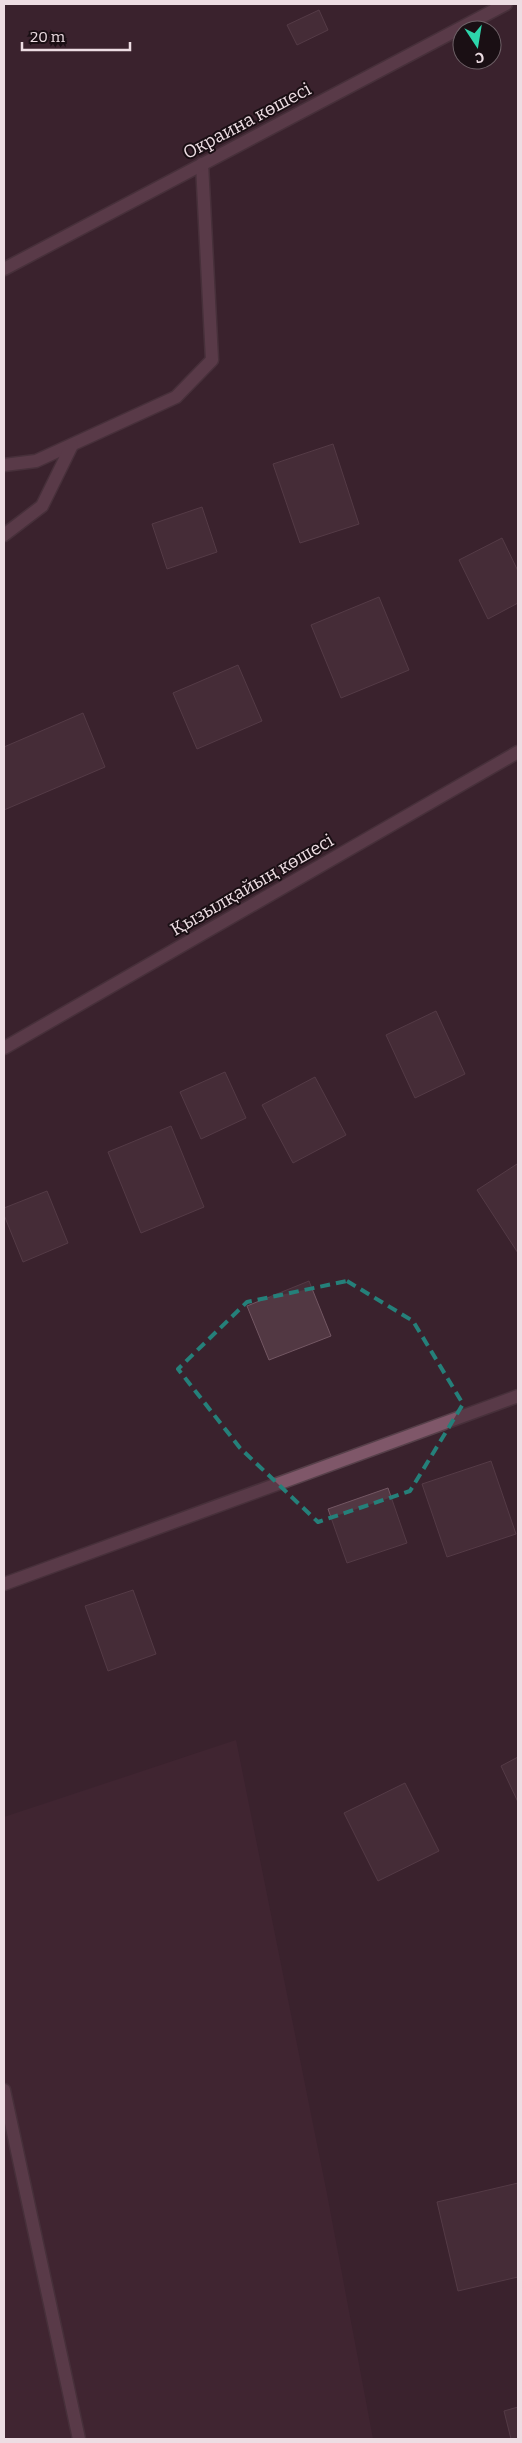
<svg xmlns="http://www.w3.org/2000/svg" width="522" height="2443" font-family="Bitter,serif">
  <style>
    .built { fill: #472836 }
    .building { fill: #523843; stroke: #735763 }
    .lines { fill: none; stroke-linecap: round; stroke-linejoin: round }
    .service-casing { stroke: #57404a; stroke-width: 15 }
    .minor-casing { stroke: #57404a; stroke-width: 15 }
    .tertiary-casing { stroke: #57404a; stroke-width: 15 }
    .service { stroke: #7f5769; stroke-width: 12 }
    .minor { stroke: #7f5769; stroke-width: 12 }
    .tertiary { stroke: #7f5769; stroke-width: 12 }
    .marked { fill: none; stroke: #25807a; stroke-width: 4; stroke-dasharray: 10 6; stroke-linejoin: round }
    .labels { text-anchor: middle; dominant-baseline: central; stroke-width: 4; stroke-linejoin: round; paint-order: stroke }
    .street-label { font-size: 18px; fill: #eddde3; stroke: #1a0f14 }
  </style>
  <rect width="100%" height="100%" fill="#3a222d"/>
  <polygon class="built" points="236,1740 327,2194 373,2439 4,2439 4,1817"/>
  <g class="building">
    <polygon points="319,10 328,30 297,45 287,25"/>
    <polygon points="333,444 359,524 300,543 273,464"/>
    <polygon points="202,507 217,552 167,569 152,524"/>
    <polygon points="502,538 518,571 518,603 488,619 459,560"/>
    <polygon points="379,597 409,670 341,698 311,625"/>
    <polygon points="238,665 262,721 197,749 173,693"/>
    <polygon points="83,713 105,767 4,810 4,747"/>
    <polygon points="436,1011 465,1074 415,1098 386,1035"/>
    <polygon points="225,1072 246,1118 201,1139 180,1092"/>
    <polygon points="315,1077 346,1135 293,1163 262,1105"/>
    <polygon points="171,1126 204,1207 141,1233 108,1152"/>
    <polygon points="517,1164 518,1166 518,1253 477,1190"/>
    <polygon points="47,1191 68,1243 23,1262 4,1215 4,1208"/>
    <polygon points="309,1281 331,1336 269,1360 247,1306"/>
    <polygon points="491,1461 516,1534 447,1557 422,1484"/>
    <polygon points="388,1488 407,1543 347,1563 328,1509"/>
    <polygon points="133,1590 156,1654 108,1671 85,1606"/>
    <polygon points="518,1757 518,1802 501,1766"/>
    <polygon points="405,1783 439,1851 378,1881 344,1813"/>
    <polygon points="518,2183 518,2277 458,2291 437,2202"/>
    <polygon points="518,2407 518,2439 511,2439 504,2411"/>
  </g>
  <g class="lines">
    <defs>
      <g id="service">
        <polyline points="4,465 36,461 176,397 212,360 202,164"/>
        <polyline points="4,535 42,506 72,445"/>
        <polyline points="4,1584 518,1396"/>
        <polyline points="4,2090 79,2439"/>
      </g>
      <polyline id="minor" points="4,1048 518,752"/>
      <polyline id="tertiary" points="4,269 506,4"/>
    </defs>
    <use href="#service" class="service-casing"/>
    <use href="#minor" class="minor-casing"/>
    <use href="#tertiary" class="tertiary-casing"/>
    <use href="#service" class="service"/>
    <use href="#minor" class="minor"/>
    <use href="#tertiary" class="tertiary"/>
  </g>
  <path d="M0 0H522V2443H0ZM347 1281 413 1321 463 1404 410 1491 318 1522 240 1448 178 1369 247 1302Z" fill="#3a222d" fill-opacity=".55" fill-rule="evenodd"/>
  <path class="marked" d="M347 1281 413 1321 463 1404 410 1491 318 1522 240 1448 178 1369 247 1302Z"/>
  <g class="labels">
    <g class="street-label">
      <text transform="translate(247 121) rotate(-28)">Окраина көшесі</text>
      <text transform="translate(252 885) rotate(-30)">Қызылқайың көшесі</text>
    </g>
  </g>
  <rect width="522" height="2443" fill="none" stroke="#eddde3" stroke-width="10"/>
  <g transform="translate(477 45) rotate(168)"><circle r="24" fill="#1a0f14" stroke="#6e6167"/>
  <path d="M0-4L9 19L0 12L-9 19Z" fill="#2dd5ab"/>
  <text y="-8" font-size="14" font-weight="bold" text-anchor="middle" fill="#eddde3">С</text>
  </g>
  <path d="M22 42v8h108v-8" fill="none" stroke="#eddde3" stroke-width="2.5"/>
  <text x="30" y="42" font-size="15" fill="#eddde3" stroke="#1a0f14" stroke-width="4" paint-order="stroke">20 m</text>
</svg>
